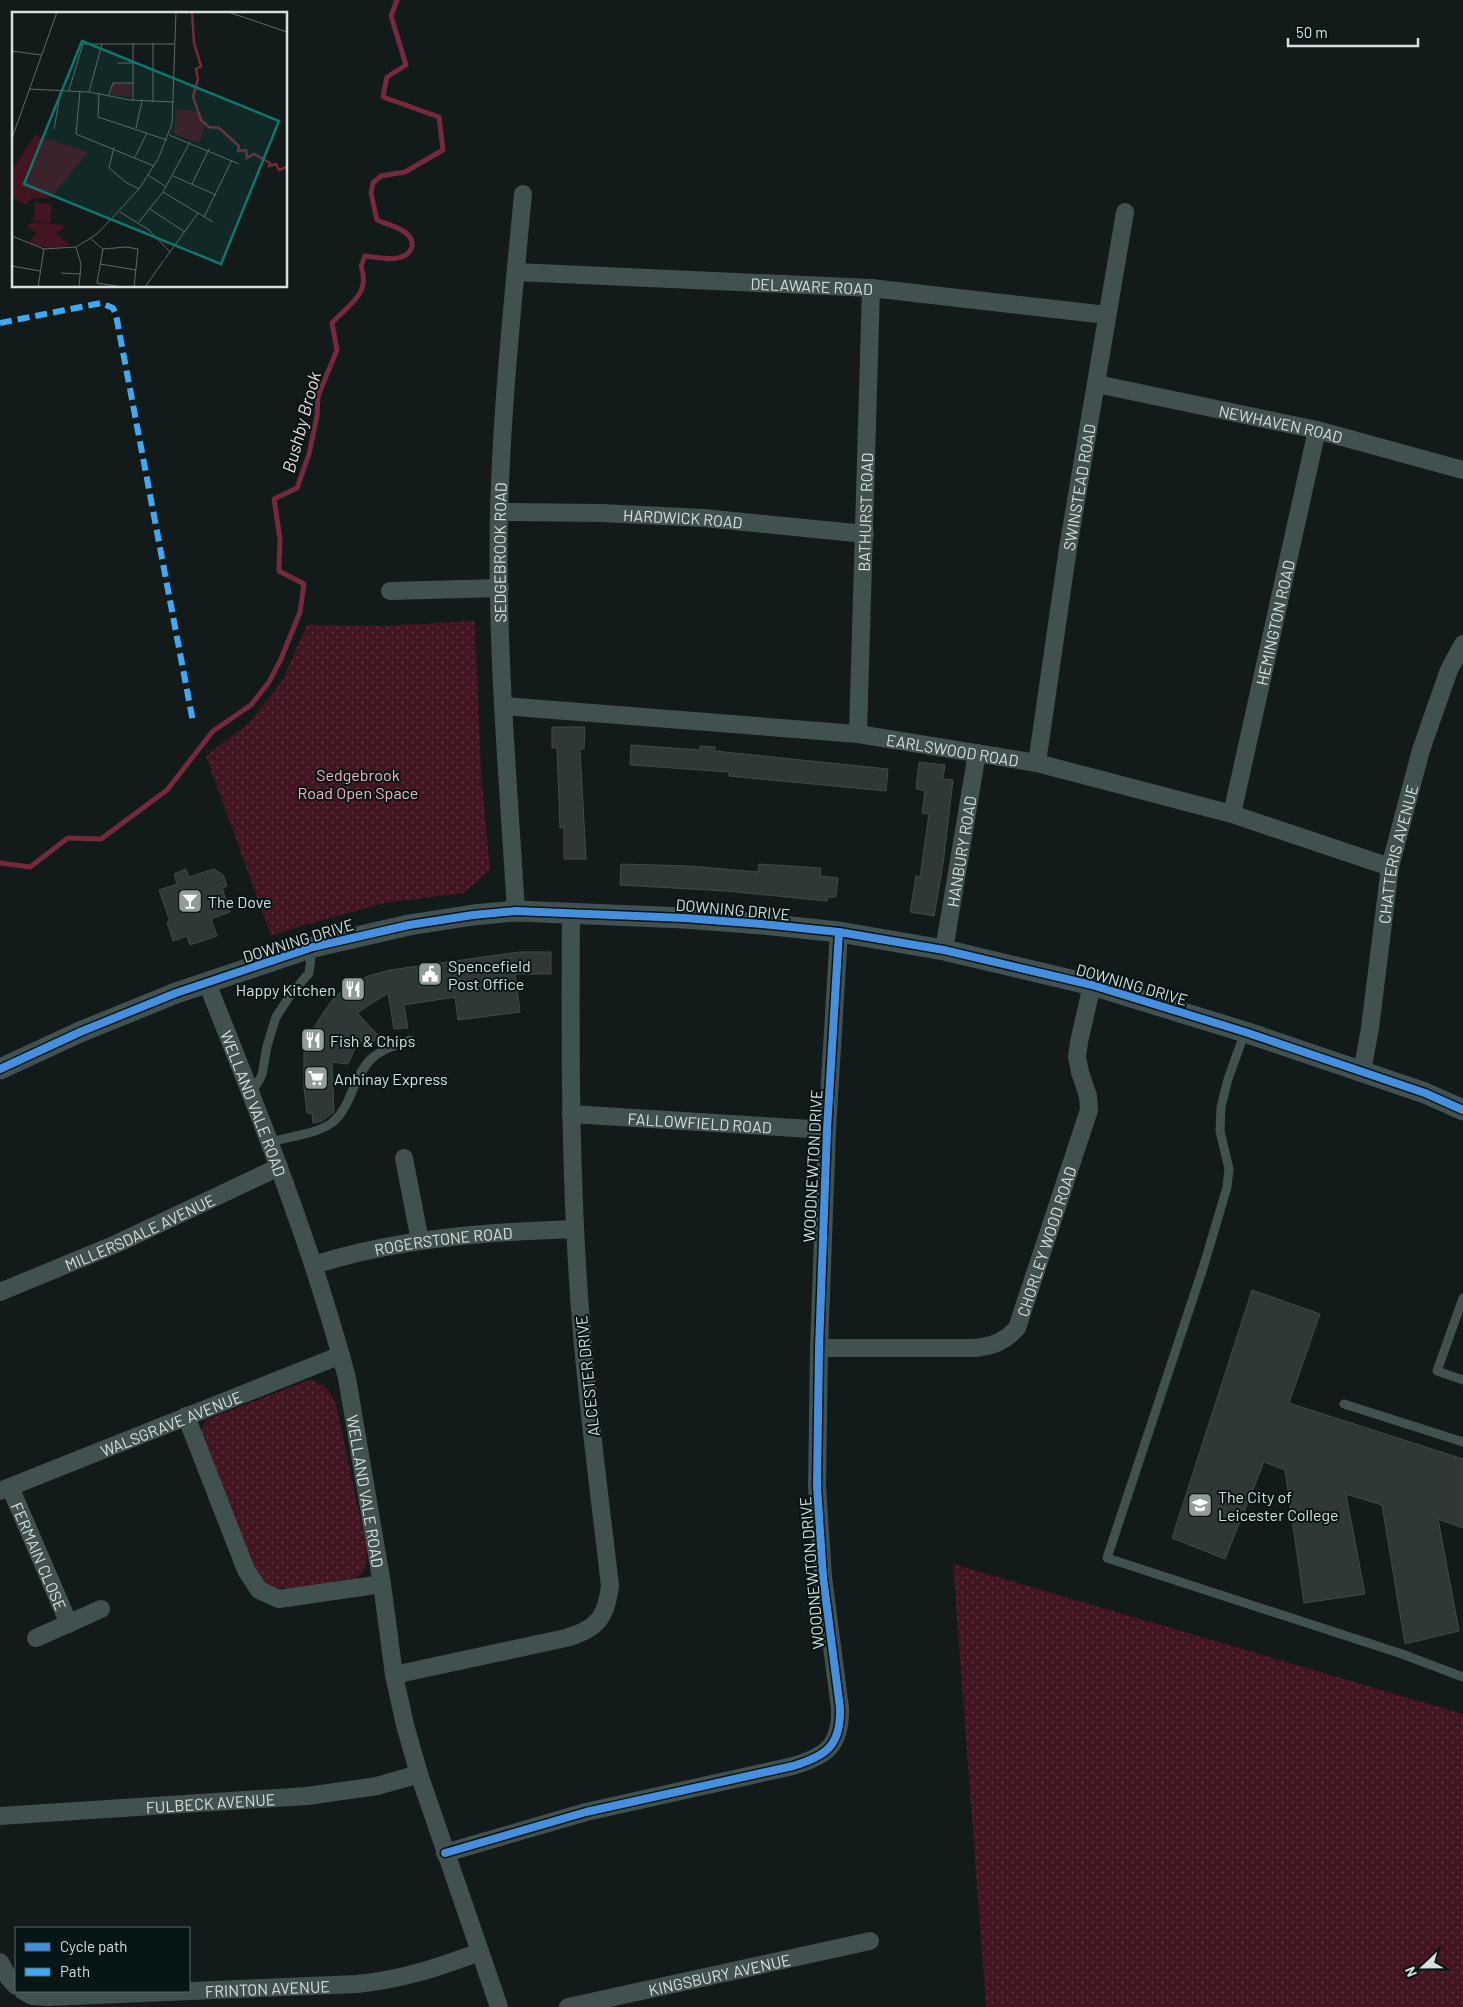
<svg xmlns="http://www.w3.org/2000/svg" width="1463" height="2007" font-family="Barlow,sans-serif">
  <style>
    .green { fill: url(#green-dots) }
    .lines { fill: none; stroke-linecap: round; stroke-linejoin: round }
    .stream { stroke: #742a3b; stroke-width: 5 }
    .building { fill: #303737; stroke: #424949 }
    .service { stroke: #415150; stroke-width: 9 }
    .minor { stroke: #415150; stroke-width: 18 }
    .tertiary { stroke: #415150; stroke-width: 21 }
    .quiet { stroke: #3fa9f5; stroke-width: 6; stroke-dasharray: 12 6; stroke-linecap: butt }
    .cycleway-casing { stroke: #061515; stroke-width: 11 }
    .cycleway { stroke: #468fdf; stroke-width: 8 }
    .labels { text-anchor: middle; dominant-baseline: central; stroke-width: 4; stroke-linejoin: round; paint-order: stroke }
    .street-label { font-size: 16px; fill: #d6e0df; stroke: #061515 }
    .park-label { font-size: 16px; fill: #fcb2bc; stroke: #061515 }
    .poi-label { font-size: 16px; fill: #d6e0df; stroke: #061515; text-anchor: start }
    .water-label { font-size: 18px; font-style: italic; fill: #f3d9dc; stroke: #061515 }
    .inset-river { fill: none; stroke: #742a3b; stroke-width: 2.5 }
    .inset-road { fill: none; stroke: #606969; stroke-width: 1 }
    .view { fill: #0f766e; fill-opacity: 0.15; stroke: #0f766e; stroke-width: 2.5 }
    .inset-edge { fill: none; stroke: #d6e0df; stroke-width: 2.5 }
  </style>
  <defs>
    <pattern id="green-dots" width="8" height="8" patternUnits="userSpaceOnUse" patternTransform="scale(1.25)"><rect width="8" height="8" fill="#431520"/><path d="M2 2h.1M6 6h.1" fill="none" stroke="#5d3740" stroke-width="1.8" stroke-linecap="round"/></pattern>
  </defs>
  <rect width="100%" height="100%" fill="#121a1a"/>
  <g class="green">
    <polygon points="475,621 481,771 490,870 464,893 384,903 305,925 271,936 206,756 249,723 282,681 307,625 381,626"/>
    <path d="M309 1380C325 1384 330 1390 336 1404L367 1550C367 1559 367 1568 360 1575 348 1587 278 1594 263 1583 259 1580 255 1573 251 1568L200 1431 206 1420Z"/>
    <polygon points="953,1564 1463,1714 1463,2007 986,2007"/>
  </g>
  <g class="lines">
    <path class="stream" d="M0 863 30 867 68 838 101 839 167 790 213 731 251 705 269 682 281 659 300 612 304 584 279 571 280 539 274 499 297 488 309 454 317 416 318 396 337 350 332 323C349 304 371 294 361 266L365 256C376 257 391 261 401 257 406 256 410 252 412 247 415 230 388 225 377 220L371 193 373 183 381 176 405 172 443 150 439 117 383 97 387 77 406 65 391 16 397 0"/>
  </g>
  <g class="building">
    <polygon points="552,727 585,727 584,749 580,749 586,859 564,859 564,827 560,828 557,748 552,748"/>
    <polygon points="631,745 700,750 700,746 715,747 715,751 888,769 886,791 729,776 729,772 630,765"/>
    <polygon points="919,762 945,765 943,779 953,780 943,864 934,916 910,912 916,876 920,877 929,814 922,813 925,791 916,789"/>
    <polygon points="621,864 689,866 758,872 759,864 821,868 820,876 838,878 836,897 828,897 827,901 726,891 620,885"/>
    <polygon points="186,869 189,877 214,869 223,875 227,886 222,888 230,912 211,919 217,936 190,945 187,936 173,941 167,922 170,921 159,890 177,884 174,874"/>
    <polygon points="519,952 551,952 551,974 515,974 520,1012 458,1020 455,997 404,1005 408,1028 394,1029 388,993 357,1013 379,1036 368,1048 359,1040 348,1064 332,1062 334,1112 322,1121 313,1123 312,1113 307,1113 304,1089 304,1052 309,1037 319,1019 333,999 344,989 368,976 390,970"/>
    <polygon points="1252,1290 1320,1314 1289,1403 1463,1459 1463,1528 1438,1519 1459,1631 1405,1644 1382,1505 1346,1494 1365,1594 1304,1603 1285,1470 1264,1462 1225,1559 1172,1538"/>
  </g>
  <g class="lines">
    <g class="service">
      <polyline points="1245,1032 1228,1079 1221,1107 1220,1131 1229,1169 1227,1187 1204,1265 1107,1558 1402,1654 1463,1677"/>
      <polyline points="251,1094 262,1075 267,1046 276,1017 291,994 309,973 312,949"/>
      <path d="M270 1142C287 1137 323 1133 335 1120 343 1113 347 1104 351 1094 366 1057 373 1053 410 1040"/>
      <polyline points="1463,1298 1437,1371 1463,1380"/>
      <polyline points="1344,1404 1463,1442"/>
    </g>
    <g class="minor">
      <path id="s1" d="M516 272 871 288 1107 315"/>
      <path id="s2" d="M1097 384 1317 430 1463 470"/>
      <path id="s3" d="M499 512 601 513 704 518 865 534"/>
      <polyline points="390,591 500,588"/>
      <path id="s4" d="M503 706 858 734 1037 763 1232 814 1390 867"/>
      <path id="s5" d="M858 734 871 288"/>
      <path id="s6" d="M1037 763 1068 548 1125 212"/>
      <path id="s7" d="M1232 814 1317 430"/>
      <path id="s8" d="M516 911C508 778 496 645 499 511 502 405 513 300 523 194"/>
      <path id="s9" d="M944 950 977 753"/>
      <path id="s10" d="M207 983C259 1113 311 1243 347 1378L382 1584 394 1675 405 1725 419 1774 499 2007"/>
      <path id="s11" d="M1362 1072 1370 1028 1390 867 1421 750 1449 670 1463 644"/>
      <path id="s12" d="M571 1114 827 1130"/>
      <polyline points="404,1158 420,1241"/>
      <path id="s13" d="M314 1265C399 1238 487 1232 575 1229"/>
      <path id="s14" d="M0 1292 116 1244 279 1167"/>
      <path id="s15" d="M819 1348H975C993 1346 1004 1342 1017 1328L1089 1110 1088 1096 1080 1072 1077 1057 1079 1042 1092 985"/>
      <polyline points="186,1416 246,1570 259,1590 279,1599 382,1584"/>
      <path id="s16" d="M10 1487 69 1624"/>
      <path id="s17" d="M0 1491 341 1355"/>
      <polyline points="36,1638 101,1609"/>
      <path d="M394 1675 566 1638C597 1629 606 1618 610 1586 600 1498 588 1410 581 1322 570 1186 570 1050 571 913"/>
      <path id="s18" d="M0 1816 307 1796 377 1786 419 1774"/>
      <path d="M445 1853 586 1812 793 1766C826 1756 841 1746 840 1708L823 1577 817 1486 819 1348 827 1130 839 932"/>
      <polyline points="0,1962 8,1977 16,1986"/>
      <path id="s19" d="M23 1991 32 1996 49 1997 357 1984C404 1979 436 1968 480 1952"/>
      <path id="s20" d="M568 2007 870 1941"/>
    </g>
    <polyline class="tertiary" points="0,1069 80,1032 176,993 313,947 409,925 473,915 516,911 684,918 762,924 839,932 944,950 1092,985 1245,1032 1425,1093 1463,1110"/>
    <polyline class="quiet" points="0,323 101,303 113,308 116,315 193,722"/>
    <defs>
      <g id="cycleway">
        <polyline points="0,1069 80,1032 176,993 313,947 409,925 473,915 516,911 684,918 762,924 839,932 944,950 1092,985 1245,1032 1425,1093 1463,1110"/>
        <path d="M445 1853 586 1812 793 1766C826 1756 841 1746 840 1708L823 1577 817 1486 819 1348 827 1130 839 932"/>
      </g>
    </defs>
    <use href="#cycleway" class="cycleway-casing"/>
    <use href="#cycleway" class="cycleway"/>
  </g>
  <defs>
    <symbol id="bar-square" viewBox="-11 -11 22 22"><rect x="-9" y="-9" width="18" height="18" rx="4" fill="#919b9a" stroke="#061515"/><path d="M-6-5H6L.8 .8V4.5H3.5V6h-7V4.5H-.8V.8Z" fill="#fff"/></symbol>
    <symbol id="civic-square" viewBox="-11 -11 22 22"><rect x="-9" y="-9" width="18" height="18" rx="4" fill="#919b9a" stroke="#061515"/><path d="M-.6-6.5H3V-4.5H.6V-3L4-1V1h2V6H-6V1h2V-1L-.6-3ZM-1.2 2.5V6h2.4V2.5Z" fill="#fff"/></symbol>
    <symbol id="restaurant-square" viewBox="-11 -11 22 22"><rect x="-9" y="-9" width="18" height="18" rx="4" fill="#919b9a" stroke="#061515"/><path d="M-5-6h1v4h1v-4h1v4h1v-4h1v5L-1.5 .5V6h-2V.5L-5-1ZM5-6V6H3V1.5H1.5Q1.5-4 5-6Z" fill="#fff"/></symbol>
    <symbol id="supermarket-square" viewBox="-11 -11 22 22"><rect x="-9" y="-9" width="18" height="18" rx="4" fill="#919b9a" stroke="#061515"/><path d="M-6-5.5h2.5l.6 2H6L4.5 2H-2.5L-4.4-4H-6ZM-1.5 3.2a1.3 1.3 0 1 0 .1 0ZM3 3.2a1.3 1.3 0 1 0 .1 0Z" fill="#fff"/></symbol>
    <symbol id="school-square" viewBox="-11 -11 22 22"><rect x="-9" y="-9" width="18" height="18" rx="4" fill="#919b9a" stroke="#061515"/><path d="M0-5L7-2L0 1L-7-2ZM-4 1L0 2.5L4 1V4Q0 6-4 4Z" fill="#fff"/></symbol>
  </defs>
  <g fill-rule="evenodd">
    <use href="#bar-square" x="176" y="887" width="28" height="28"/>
    <use href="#civic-square" x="416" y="960" width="28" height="28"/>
    <use href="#restaurant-square" x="339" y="975" width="28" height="28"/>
    <use href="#restaurant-square" x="299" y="1026" width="28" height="28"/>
    <use href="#supermarket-square" x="302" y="1064" width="28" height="28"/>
    <use href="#school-square" x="1186" y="1491" width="28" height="28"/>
  </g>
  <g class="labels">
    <g class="street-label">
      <text stroke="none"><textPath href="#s1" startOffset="296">DELAWARE ROAD</textPath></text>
      <text stroke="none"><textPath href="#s2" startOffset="188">NEWHAVEN ROAD</textPath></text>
      <text stroke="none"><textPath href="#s6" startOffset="279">SWINSTEAD ROAD</textPath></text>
      <text stroke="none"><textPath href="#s5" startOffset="222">BATHURST ROAD</textPath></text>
      <text stroke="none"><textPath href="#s3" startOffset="184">HARDWICK ROAD</textPath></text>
      <text stroke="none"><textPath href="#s8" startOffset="359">SEDGEBROOK ROAD</textPath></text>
      <text stroke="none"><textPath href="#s7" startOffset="196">HEMINGTON ROAD</textPath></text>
      <text stroke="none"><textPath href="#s4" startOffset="452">EARLSWOOD ROAD</textPath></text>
      <text stroke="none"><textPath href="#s9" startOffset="100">HANBURY ROAD</textPath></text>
      <text stroke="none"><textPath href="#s11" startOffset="221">CHATTERIS AVENUE</textPath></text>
      <text transform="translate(733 909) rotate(5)">DOWNING DRIVE</text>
      <text transform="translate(298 940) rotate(-17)">DOWNING DRIVE</text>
      <text transform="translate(1132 984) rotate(16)">DOWNING DRIVE</text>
      <text stroke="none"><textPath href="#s10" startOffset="129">WELLAND VALE ROAD</textPath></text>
      <text stroke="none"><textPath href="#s12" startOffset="129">FALLOWFIELD ROAD</textPath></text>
      <text transform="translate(812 1166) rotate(-87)">WOODNEWTON DRIVE</text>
      <text stroke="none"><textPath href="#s14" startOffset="152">MILLERSDALE AVENUE</textPath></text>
      <text stroke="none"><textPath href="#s13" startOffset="132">ROGERSTONE ROAD</textPath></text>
      <text stroke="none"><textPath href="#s15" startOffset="295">CHORLEY WOOD ROAD</textPath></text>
      <text transform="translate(587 1376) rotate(-96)">ALCESTER DRIVE</text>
      <text stroke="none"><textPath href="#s17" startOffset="184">WALSGRAVE AVENUE</textPath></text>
      <text stroke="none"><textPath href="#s10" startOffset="534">WELLAND VALE ROAD</textPath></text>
      <text stroke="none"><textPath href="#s16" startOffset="75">FERMAIN CLOSE</textPath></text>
      <text transform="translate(811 1573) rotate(-95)">WOODNEWTON DRIVE</text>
      <text stroke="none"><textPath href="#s18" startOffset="211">FULBECK AVENUE</textPath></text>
      <text stroke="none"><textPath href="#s20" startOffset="155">KINGSBURY AVENUE</textPath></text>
      <text stroke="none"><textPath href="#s19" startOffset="246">FRINTON AVENUE</textPath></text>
    </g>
    <g class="park-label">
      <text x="358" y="774">Sedgebrook<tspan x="358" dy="18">Road Open Space</tspan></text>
    </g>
    <g class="poi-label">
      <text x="208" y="901">The Dove</text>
      <text x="448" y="965">Spencefield<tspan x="448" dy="18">Post Office</tspan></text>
      <text x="336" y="989" text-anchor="end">Happy Kitchen</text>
      <text x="330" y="1040">Fish &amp; Chips</text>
      <text x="334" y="1078">Anhinay Express</text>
      <text x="1218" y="1496">The City of<tspan x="1218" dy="18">Leicester College</tspan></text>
    </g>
    <g class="water-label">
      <text transform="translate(301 422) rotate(-75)">Bushby Brook</text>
    </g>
  </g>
  <g transform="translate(12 12)">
    <rect width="275" height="275" fill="#121a1a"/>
    <path d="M101 72H119V85L99 83ZM164 98 185 99 193 114 187 131 162 122ZM23 123 76 140 39 186H19L14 193 0 185V158ZM19 210 51 213 53 216 44 221 58 234 37 236 17 231 24 221 15 215Z" fill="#431520"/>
    <path d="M23 190 40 192 38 211 21 209Z" fill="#431520"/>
    <path class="inset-river" d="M180 0 182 31 189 54 184 57 186 67 181 85 189 108 197 115 207 116 227 134 226 139 234 138 235 146 242 142 258 151 257 154 264 152 267 158 275 155"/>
    <path class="inset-road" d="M156 0 176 1M216 0 275 20M141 31V90M0 39 29 43M105 51H121M17 77 77 80 118 88 162 90M57 78 71 32H162M68 79 64 122 142 154M77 80 90 32M87 81 86 105 155 128M97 83 101 71H121M121 88V31M124 116 130 89M42 117 49 78M157 123 227 152M0 126 45 0M102 135 97 156 115 171 127 177M123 145 135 121M136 163 154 175M161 164 204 183M180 172 197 137M151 180 201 210M138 197 173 220M108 200 137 218 158 240M192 205 220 148M127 210 151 180 178 130M0 224 32 237 64 235 85 222 127 177 146 147 160 112 164 0M79 227 91 237 114 235 126 237 122 275M64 235 69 252 67 275M91 237 85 271 110 275M153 247 186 201M88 252 124 258M0 254 28 259M49 261 69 262M26 275 32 237M133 275 152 248"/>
    <path class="view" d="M70 29 267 109 209 252 12 172Z"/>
    <rect width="275" height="275" class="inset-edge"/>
  </g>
  <rect x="15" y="1927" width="175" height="65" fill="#061515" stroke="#596666"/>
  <rect x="25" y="1943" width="25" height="8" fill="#468fdf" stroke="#596666"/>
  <text x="60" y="1952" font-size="15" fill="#d6e0df">Cycle path</text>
  <rect x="25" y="1968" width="25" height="8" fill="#3fa9f5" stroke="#596666"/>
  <text x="60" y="1977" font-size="15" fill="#d6e0df">Path</text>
  <g transform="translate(1423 1967) rotate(248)" stroke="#061515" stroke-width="4" paint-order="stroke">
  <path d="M0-4L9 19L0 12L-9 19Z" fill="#d6e0df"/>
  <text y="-8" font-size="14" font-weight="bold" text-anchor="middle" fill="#d6e0df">N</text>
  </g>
  <path d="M1288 38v8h130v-8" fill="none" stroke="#d6e0df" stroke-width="2.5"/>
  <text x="1296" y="38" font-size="15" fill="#d6e0df" stroke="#061515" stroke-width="4" paint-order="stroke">50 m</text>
</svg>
